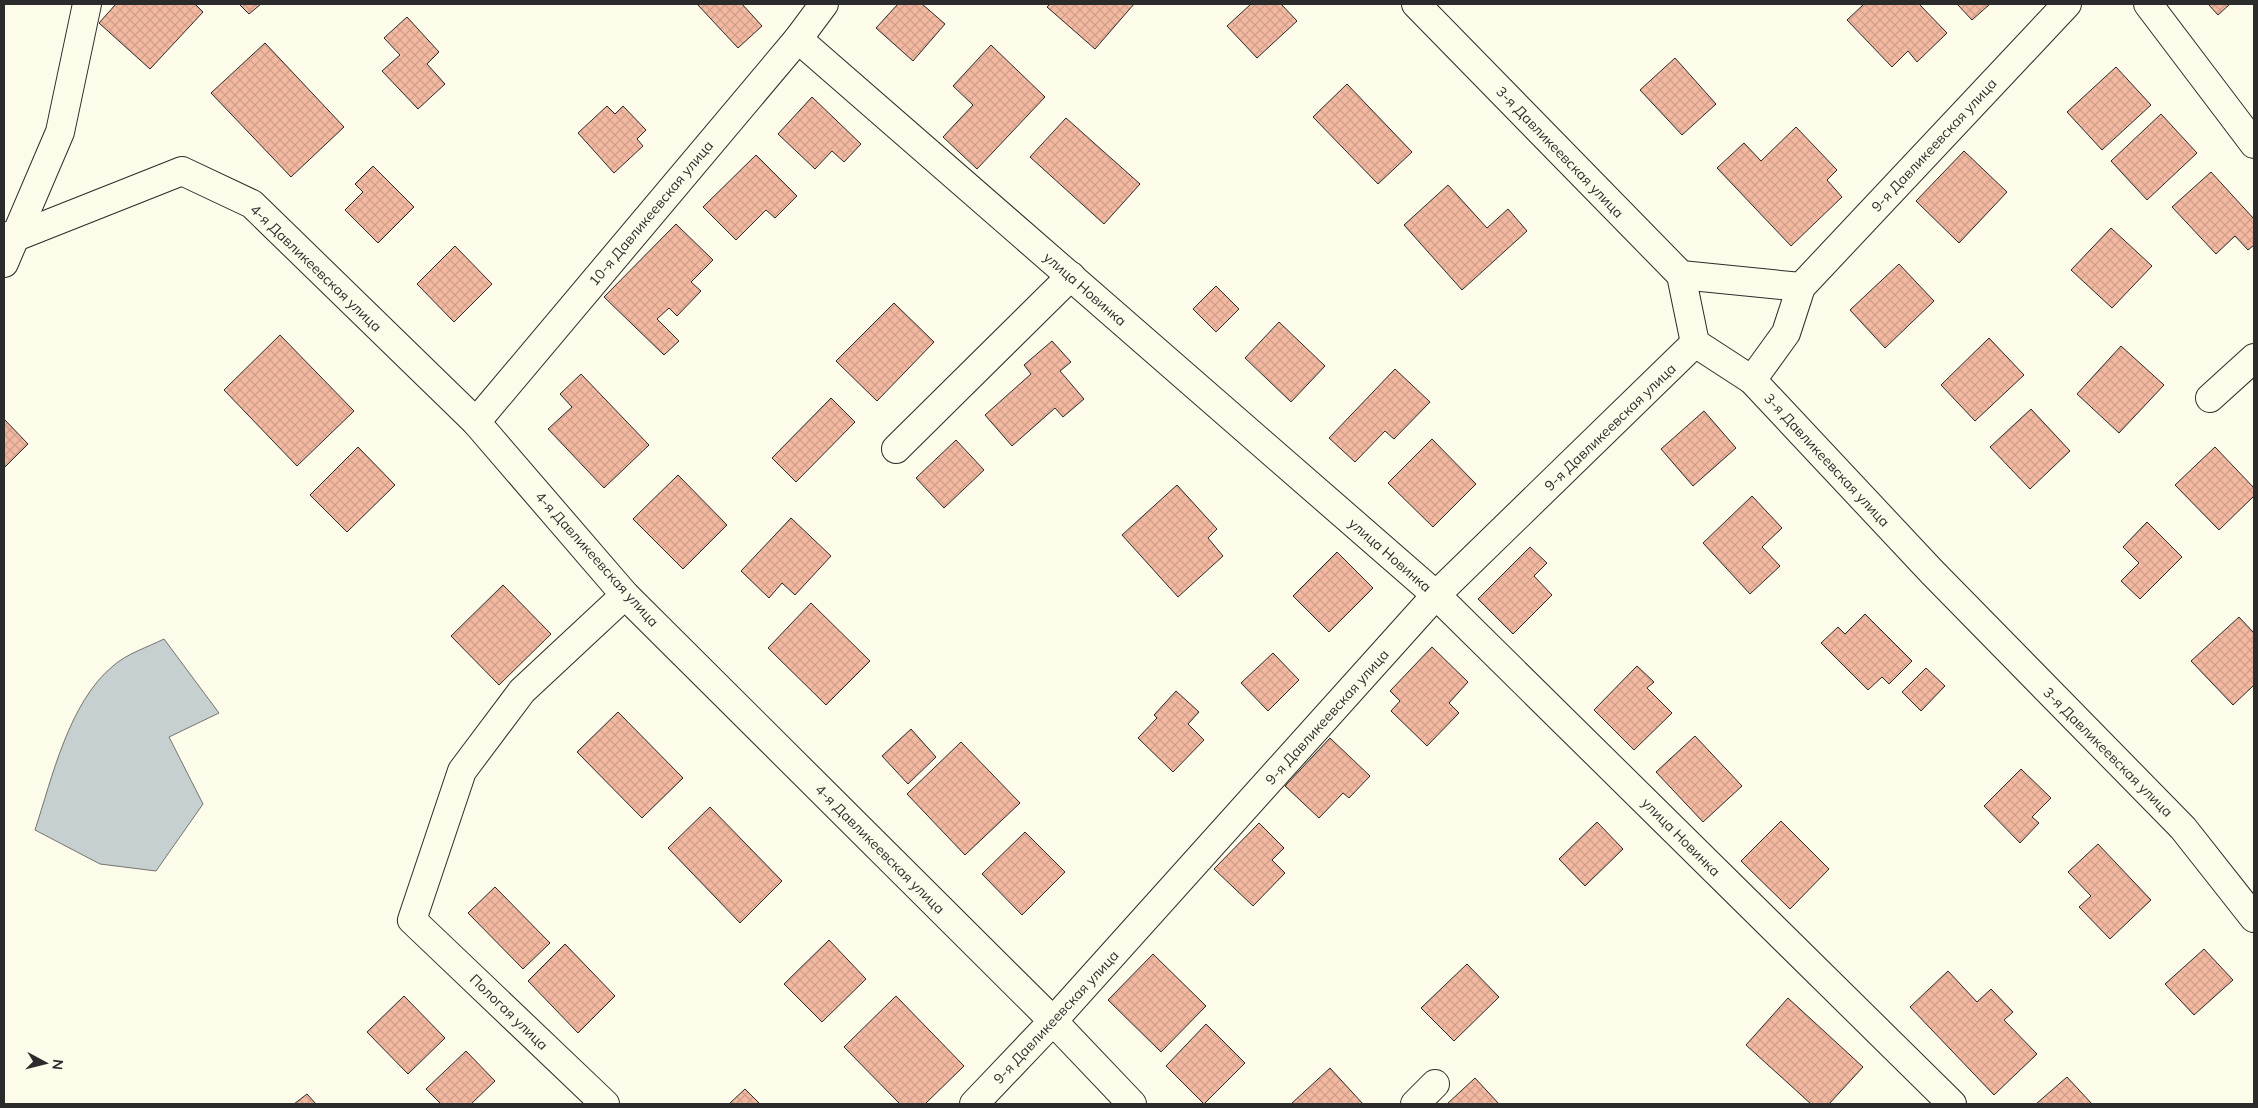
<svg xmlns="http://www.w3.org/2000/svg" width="2258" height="1108" font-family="Mulish,sans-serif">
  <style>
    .water { fill: #c7d0d0; stroke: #74746e }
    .building { fill: url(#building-cross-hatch); stroke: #2b2b2b }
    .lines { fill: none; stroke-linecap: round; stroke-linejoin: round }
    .minor-casing { stroke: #2b2b2b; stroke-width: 30 }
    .minor { stroke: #fdfbea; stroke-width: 28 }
    .labels { text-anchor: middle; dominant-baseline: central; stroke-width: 4; stroke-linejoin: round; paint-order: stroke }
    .street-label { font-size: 14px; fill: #2b2b2b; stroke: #fdfbea }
  </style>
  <defs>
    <pattern id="building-cross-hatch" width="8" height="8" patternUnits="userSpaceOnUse" patternTransform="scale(1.25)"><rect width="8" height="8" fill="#f2b8a0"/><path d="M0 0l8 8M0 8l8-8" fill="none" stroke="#d09e8a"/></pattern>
  </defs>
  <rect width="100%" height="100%" fill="#fdfbea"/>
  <path class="water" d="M164 639 219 713 169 737 203 804 156 871 100 864 35 830C52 778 69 702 113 666 126 654 148 647 164 639Z"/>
  <g class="building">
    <polygon points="116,4 195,4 203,12 150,69 99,23"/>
    <polygon points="239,4 261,4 249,14"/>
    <polygon points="697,4 742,4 762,26 738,48"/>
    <polygon points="898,4 922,4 945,24 913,61 876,28"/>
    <polygon points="1050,4 1134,4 1095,49 1047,7"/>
    <polygon points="1251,4 1281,4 1297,21 1257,58 1227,26"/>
    <polygon points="1864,4 1919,4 1947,33 1917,62 1908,51 1892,67 1847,20"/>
    <polygon points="1957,4 1990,4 1972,20"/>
    <polygon points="2208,4 2230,4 2218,15"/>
    <polygon points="407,17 439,52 427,64 445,84 418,109 382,71 400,55 384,38"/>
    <polygon points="265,43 344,127 291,177 211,93"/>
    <polygon points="991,45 1045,97 977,169 943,137 973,105 953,86"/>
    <polygon points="1675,58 1716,104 1682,135 1640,90"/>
    <polygon points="2116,67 2151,105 2102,150 2067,112"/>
    <polygon points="1347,84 1412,152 1378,184 1313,117"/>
    <polygon points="812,97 861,144 844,162 832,151 815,169 778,134"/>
    <polygon points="607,106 615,114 623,106 646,130 637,139 643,146 614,173 578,133"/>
    <polygon points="2161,114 2197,153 2147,200 2111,161"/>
    <polygon points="1066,118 1140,184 1104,224 1030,157"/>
    <polygon points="1796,127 1837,170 1827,180 1842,197 1791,246 1717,168 1744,143 1761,161"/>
    <polygon points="1964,151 2007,192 1959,243 1916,201"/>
    <polygon points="756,155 797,196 775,218 766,210 736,240 703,207"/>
    <polygon points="373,166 414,207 378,243 345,210 363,192 355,184"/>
    <polygon points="2211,172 2254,219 2254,245 2248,250 2235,236 2216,254 2172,207"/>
    <polygon points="1448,185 1487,228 1508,209 1527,231 1462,290 1404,225"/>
    <polygon points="676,224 713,260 691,282 701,291 677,316 669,308 657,319 679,341 664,355 604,297"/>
    <polygon points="2111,228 2152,266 2112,308 2071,270"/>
    <polygon points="455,246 492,284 454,322 417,284"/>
    <polygon points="1899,264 1934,301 1885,348 1850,310"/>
    <polygon points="1216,286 1239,309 1216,332 1193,309"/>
    <polygon points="894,303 934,342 877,401 836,361"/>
    <polygon points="1279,322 1325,366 1291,402 1245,358"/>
    <polygon points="280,335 354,411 297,466 224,390"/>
    <polygon points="1989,338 2024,375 1975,421 1941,385"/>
    <polygon points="1052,341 1071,362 1060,371 1084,399 1063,417 1055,408 1012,446 985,415 1031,374 1024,365"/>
    <polygon points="2121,346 2164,385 2119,433 2077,394"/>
    <polygon points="1395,369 1430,402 1394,439 1385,431 1355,462 1329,438"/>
    <polygon points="581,374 649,445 604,488 548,429 572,407 560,394"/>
    <polygon points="831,398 855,422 796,482 772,458"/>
    <polygon points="2031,409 2070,451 2030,489 1990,447"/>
    <polygon points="1704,411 1736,448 1693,486 1661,449"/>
    <polygon points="4,419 28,444 4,468"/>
    <polygon points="1432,439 1476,484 1433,527 1388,483"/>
    <polygon points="956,440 984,470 944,508 916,478"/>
    <polygon points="358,447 395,485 347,532 310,495"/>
    <polygon points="2215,447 2254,488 2254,496 2219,530 2175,485"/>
    <polygon points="678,475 727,525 683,569 633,519"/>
    <polygon points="1177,485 1217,529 1208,538 1223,556 1178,597 1122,535"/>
    <polygon points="1752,496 1782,528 1762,547 1780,566 1750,594 1703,543"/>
    <polygon points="791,518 831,556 795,595 782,583 769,598 741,571"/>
    <polygon points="2147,522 2182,557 2140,599 2121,581 2139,563 2123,547"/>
    <polygon points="1530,547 1547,563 1534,576 1552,595 1513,634 1478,599"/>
    <polygon points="1337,552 1373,588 1329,632 1293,596"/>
    <polygon points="503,585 551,634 499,685 451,636"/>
    <polygon points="811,603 870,661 826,705 768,648"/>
    <polygon points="1865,614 1912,661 1889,684 1882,677 1868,690 1821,643 1838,627 1845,634"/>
    <polygon points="2239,617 2254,633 2254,685 2233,705 2191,661"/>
    <polygon points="1432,647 1468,682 1449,703 1459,713 1427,746 1391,711 1400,701 1390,691"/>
    <polygon points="1273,653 1299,680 1268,711 1241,683"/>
    <polygon points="1637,666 1654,682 1647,688 1672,713 1634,750 1594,710"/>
    <polygon points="1926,668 1945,686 1921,711 1902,692"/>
    <polygon points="1176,691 1199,712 1188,724 1204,740 1173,772 1138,738 1157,718 1154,715"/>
    <polygon points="618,712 683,778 642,818 577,752"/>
    <polygon points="911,729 936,757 908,784 882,756"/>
    <polygon points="1695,736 1742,786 1703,822 1656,772"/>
    <polygon points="1330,738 1370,776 1349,798 1343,793 1319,818 1285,786"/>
    <polygon points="961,742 1020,803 965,855 907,794"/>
    <polygon points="2021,769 2051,798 2032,817 2039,823 2020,843 1984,806"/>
    <polygon points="710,807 782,881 740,923 668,848"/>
    <polygon points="1781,821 1829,869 1790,909 1741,861"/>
    <polygon points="1597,822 1623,849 1585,886 1559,859"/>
    <polygon points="1259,823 1284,848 1272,860 1285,873 1253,906 1214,869"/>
    <polygon points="1025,832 1065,872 1022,915 982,874"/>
    <polygon points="2098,844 2151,900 2110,939 2079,907 2091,896 2068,872"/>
    <polygon points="495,887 550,943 523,969 468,913"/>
    <polygon points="829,940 866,979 822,1022 784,984"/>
    <polygon points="565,944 615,996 578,1033 528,981"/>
    <polygon points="2204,949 2233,980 2194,1015 2165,984"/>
    <polygon points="1153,954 1206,1006 1161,1052 1108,1000"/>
    <polygon points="1467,964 1499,997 1454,1041 1421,1008"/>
    <polygon points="1948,971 1977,1002 1991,989 2013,1012 2004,1020 2037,1054 1994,1095 1910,1007"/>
    <polygon points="404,996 445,1038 408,1074 367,1032"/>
    <polygon points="896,996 964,1066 925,1104 900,1104 844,1047"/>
    <polygon points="1788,998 1863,1067 1829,1104 1811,1104 1746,1045"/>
    <polygon points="1206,1024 1245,1063 1204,1104 1166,1066"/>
    <polygon points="466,1051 495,1081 471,1104 441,1104 426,1089"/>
    <polygon points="1330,1068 1363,1104 1291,1104"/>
    <polygon points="2067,1077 2092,1104 2036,1104"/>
    <polygon points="1475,1078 1499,1104 1447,1104"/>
    <polygon points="745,1089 760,1104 729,1104"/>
    <polygon points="307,1094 316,1104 294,1104"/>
  </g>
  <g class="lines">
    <defs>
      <g id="minor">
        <polyline points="1416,4 1681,275 1695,343 1752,380 1932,572 2183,828 2254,918"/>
        <polyline points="2148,4 2254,144"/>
        <polyline points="798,39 1436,595 1952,1104"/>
        <polyline points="4,236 13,238 182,171 252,204 476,422 625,595 1053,1021 1132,1104"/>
        <polyline points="4,263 60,132 87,4"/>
        <polyline points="1681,275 1801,287"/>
        <polyline points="1752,380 1786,333 1801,287 2067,4"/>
        <polyline points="2210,398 2254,358"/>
        <polyline points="476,422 798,39 824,4"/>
        <polyline points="896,449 1071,276"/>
        <polyline points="605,1104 412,920 462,771 522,691 625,595"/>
        <polyline points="974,1104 1053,1021 1436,595 1695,343"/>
        <polyline points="1415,1104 1435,1084"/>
      </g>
    </defs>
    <use href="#minor" class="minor-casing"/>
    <use href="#minor" class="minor"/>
  </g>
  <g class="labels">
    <g class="street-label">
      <text transform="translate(1934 145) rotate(-47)">9-я Давликеевская улица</text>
      <text transform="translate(1560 152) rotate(46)">3-я Давликеевская улица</text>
      <text transform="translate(651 213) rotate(-50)">10-я Давликеевская улица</text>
      <text transform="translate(316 268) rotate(44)">4-я Давликеевская улица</text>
      <text transform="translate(1085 289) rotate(41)">улица Новинка</text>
      <text transform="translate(1610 427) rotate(-44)">9-я Давликеевская улица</text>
      <text transform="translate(1827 460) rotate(47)">3-я Давликеевская улица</text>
      <text transform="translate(1390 555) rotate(41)">улица Новинка</text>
      <text transform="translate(597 559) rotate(48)">4-я Давликеевская улица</text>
      <text transform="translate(1327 717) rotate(-48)">9-я Давликеевская улица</text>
      <text transform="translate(2108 752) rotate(45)">3-я Давликеевская улица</text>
      <text transform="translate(1681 837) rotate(45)">улица Новинка</text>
      <text transform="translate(880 849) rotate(45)">4-я Давликеевская улица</text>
      <text transform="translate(509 1012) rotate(44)">Пологая улица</text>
      <text transform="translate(1056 1017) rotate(-47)">9-я Давликеевская улица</text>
    </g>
  </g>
  <rect width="2258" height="1108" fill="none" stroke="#2b2b2b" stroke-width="10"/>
  <g transform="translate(45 1063) rotate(97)" stroke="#fdfbea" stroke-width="4" paint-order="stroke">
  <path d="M0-4L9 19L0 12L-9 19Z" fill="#2b2b2b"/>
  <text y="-8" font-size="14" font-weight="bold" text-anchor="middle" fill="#2b2b2b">N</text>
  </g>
</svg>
